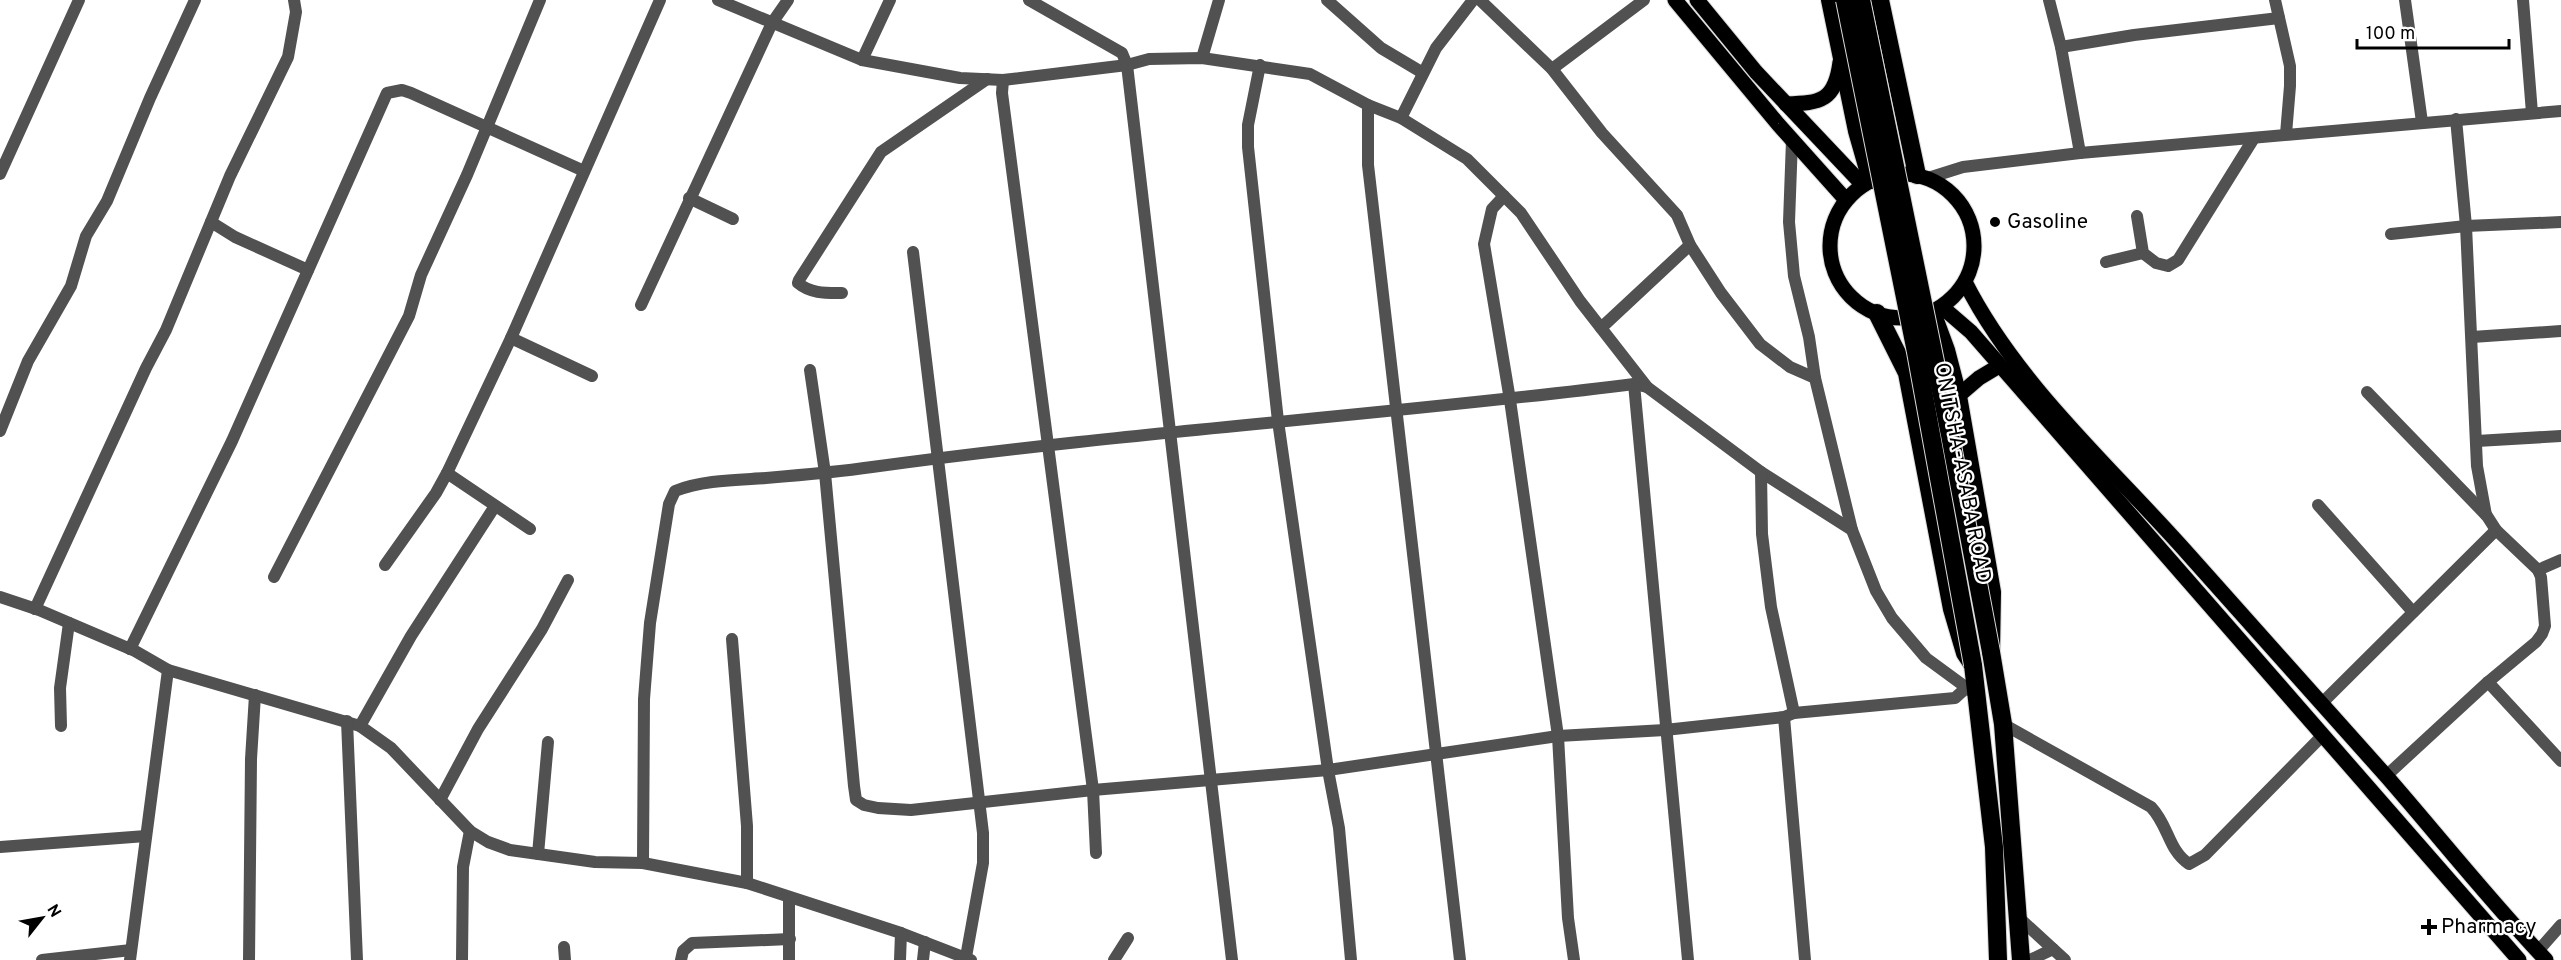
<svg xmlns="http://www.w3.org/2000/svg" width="2561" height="960" font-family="Overpass,sans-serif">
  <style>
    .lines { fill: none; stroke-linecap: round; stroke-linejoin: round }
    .major-casing { stroke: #dbdbdb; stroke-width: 17 }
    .highway-casing { stroke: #dbdbdb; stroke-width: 20 }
    .minor { stroke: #515151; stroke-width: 12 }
    .major { stroke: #000; stroke-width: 15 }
    .highway { stroke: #000; stroke-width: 18 }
    .highway-bridge-casing { stroke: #dbdbdb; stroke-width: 20; stroke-linecap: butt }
    .highway-bridge { stroke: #000; stroke-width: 18 }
    .poi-dot { fill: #000; stroke: #fff; stroke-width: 2 }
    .labels { text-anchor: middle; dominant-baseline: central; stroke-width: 4.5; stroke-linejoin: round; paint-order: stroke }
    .poi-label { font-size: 21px; fill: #000; stroke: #fff; text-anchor: start }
    .street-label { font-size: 21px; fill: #000; stroke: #fff }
  </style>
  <rect width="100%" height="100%" fill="#fff"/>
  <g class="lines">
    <defs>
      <g id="major">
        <polyline points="1675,0 1778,124 1846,200"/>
        <polyline points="1697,0 1756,72 1863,185"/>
        <path d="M1786 104C1821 103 1835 101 1840 62"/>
        <circle cx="1902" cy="246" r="72"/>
        <path d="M1965 282C2017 385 2113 469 2189 555 2255 629 2322 703 2388 778 2441 839 2491 902 2546 960"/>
        <polyline points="1942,307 1971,332 2519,960"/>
        <polyline points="1958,396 1979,378 1999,366"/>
      </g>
      <g id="highway">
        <polyline points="1830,0 1857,131 1871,180"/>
        <polyline points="1880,0 1917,175"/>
        <polyline points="1932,312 1946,350 1958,396 1992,592 1991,652 2003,724 2021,960"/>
        <polyline points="1877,313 1907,373 1952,609 1965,653 1973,665 1994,847 1998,960"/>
      </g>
    </defs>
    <use href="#major" class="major-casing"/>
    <use href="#highway" class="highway-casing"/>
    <g class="minor">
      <polyline points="718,0 862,60 960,78 1003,80 1127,65 1149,59 1202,58 1310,74 1368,105 1401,118 1467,159 1521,213 1580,301 1647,387 1761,472 1852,530 1876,591 1892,618 1926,658 1971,691"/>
      <polyline points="1029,0 1122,53 1127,65 1232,960"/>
      <polyline points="1327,0 1381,48 1423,73"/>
      <polyline points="1480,0 1552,69 1602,133 1677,215 1690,245 1721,293 1760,344 1790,367 1815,378 1852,530"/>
      <polyline points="2049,0 2061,47 2080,153"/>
      <polyline points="2275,0 2290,66 2290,86 2286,134"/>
      <polyline points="2405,0 2422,122"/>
      <polyline points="2523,0 2532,113"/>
      <polyline points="2061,47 2134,35 2279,18"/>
      <polyline points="1202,58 1219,0"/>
      <polyline points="862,60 890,0"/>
      <polyline points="1260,65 1248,125 1248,147 1278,421 1328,770 1339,828 1351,960"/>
      <polyline points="1552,69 1644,0"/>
      <polyline points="1003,80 1002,93 1093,790 1096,853"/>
      <polyline points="1368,105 1368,165 1460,960"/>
      <polyline points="1401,118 1436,48 1473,0"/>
      <polyline points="2456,119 2466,226 2477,466 2486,515"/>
      <polyline points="1792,140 1789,222 1794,276 1809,337 1815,378"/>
      <polyline points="0,174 79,0"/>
      <polyline points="1928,178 1963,167 2080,153 2561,111"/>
      <polyline points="1504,196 1492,209 1484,244 1510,400 1558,736 1568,918 1574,960"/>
      <polyline points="689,198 733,219"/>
      <polyline points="2137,216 2143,253 2156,263 2168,266 2178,260 2254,138"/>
      <polyline points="211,222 235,237 308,270"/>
      <polyline points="2391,234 2466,226 2561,222"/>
      <polyline points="913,252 983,833 983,863 966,957"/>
      <polyline points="2106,262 2143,253"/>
      <path d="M842 293C827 293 811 294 798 283L799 280 881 152 987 79"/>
      <polyline points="641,305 772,23 788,0"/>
      <polyline points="1601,328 1690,245"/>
      <polyline points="2472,337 2561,331"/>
      <polyline points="511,338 592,376"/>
      <polyline points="810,370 825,473 854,786 856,800 864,805 878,808 911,810 1093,790 1328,770 1558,736 1665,730 1784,717 1794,713 1955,698 1966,688"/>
      <polyline points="1634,384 1688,960"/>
      <polyline points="2367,392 2487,516 2496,530 2538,570 2541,577 2545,626 2542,634 2536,642 2488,682 2386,776"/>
      <polyline points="0,431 28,361 71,286 86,236 107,201 150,98 195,0"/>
      <polyline points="2477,441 2561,436"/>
      <polyline points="1761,472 1762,534 1771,607 1794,713"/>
      <polyline points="447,473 530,529"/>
      <polyline points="2318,505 2413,612"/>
      <polyline points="385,565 436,493 447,473 511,338 660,0"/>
      <polyline points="2538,570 2561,560"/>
      <polyline points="274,577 409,316 421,275 467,175 540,0"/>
      <polyline points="0,597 39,610 135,651 168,670 360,726 391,748 470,831 488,842 510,850 595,862 643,863 747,883 901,933 971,960"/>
      <polyline points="35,609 146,368 166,330 230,176 288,57 296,12 294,0"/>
      <polyline points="732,639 747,826 747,883"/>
      <polyline points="130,649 232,441 387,93 402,90 411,93 584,171"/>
      <polyline points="2488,682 2561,761"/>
      <polyline points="2321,704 2496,530"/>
      <polyline points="1784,717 1805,960"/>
      <polyline points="347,721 357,960"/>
      <path d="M2003 724 2151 807C2169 826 2168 850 2189 864L2205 855 2323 735"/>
      <polyline points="61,726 60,688 69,623"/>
      <polyline points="360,726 411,636 495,506"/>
      <polyline points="440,800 478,729 542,629 568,580"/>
      <polyline points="0,847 146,836"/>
      <polyline points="538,854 548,742"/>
      <path d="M643 863 644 699 650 623 669 504 675 491C703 480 737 480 766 478 802 475 837 472 872 467 1125 432 1380 416 1634 384L1647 387"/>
      <polyline points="2017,916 2065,960"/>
      <polyline points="564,947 565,960"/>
      <polyline points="2538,951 2561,925"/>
      <polyline points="42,960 131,950"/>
      <polyline points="130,960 168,670"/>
      <polyline points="249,960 251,759 255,695"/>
      <polyline points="462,960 463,867 470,831"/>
      <polyline points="681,960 683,951 692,943 790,939"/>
      <polyline points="789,960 789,899"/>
      <polyline points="900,960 901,933"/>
      <polyline points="923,960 925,942"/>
      <polyline points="1114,960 1128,938"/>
      <polyline points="2030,960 2053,949"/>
    </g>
    <use href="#major" class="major"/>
    <use href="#highway" class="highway"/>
    <defs>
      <g id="highway-bridge">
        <polyline points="1845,0 1916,352 1973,665"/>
        <polyline points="1861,0 1950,435 1991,652"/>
      </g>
    </defs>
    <use href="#highway-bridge" class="highway-bridge-casing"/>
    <use href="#highway-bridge" class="highway-bridge"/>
  </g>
  <g class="poi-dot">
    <circle cx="1995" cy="222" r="6"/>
    <path d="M2426 918h6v6h6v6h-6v6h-6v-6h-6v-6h6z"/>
  </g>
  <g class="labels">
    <g class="poi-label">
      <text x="2007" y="222">Gasoline</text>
      <text x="2441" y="927">Pharmacy</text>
    </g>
    <g class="street-label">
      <text transform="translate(1962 473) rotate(79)">ONITSHA-ASABA ROAD</text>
    </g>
  </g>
  <g transform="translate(42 918) rotate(59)" stroke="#ffffff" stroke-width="4.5" paint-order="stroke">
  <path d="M0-4.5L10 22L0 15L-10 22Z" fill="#000000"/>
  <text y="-9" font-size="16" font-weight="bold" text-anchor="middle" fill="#000000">N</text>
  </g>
  <path d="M2357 39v9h152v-9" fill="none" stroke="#000000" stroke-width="3"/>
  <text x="2366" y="39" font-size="18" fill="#000000" stroke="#ffffff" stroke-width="4.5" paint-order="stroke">100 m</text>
</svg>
